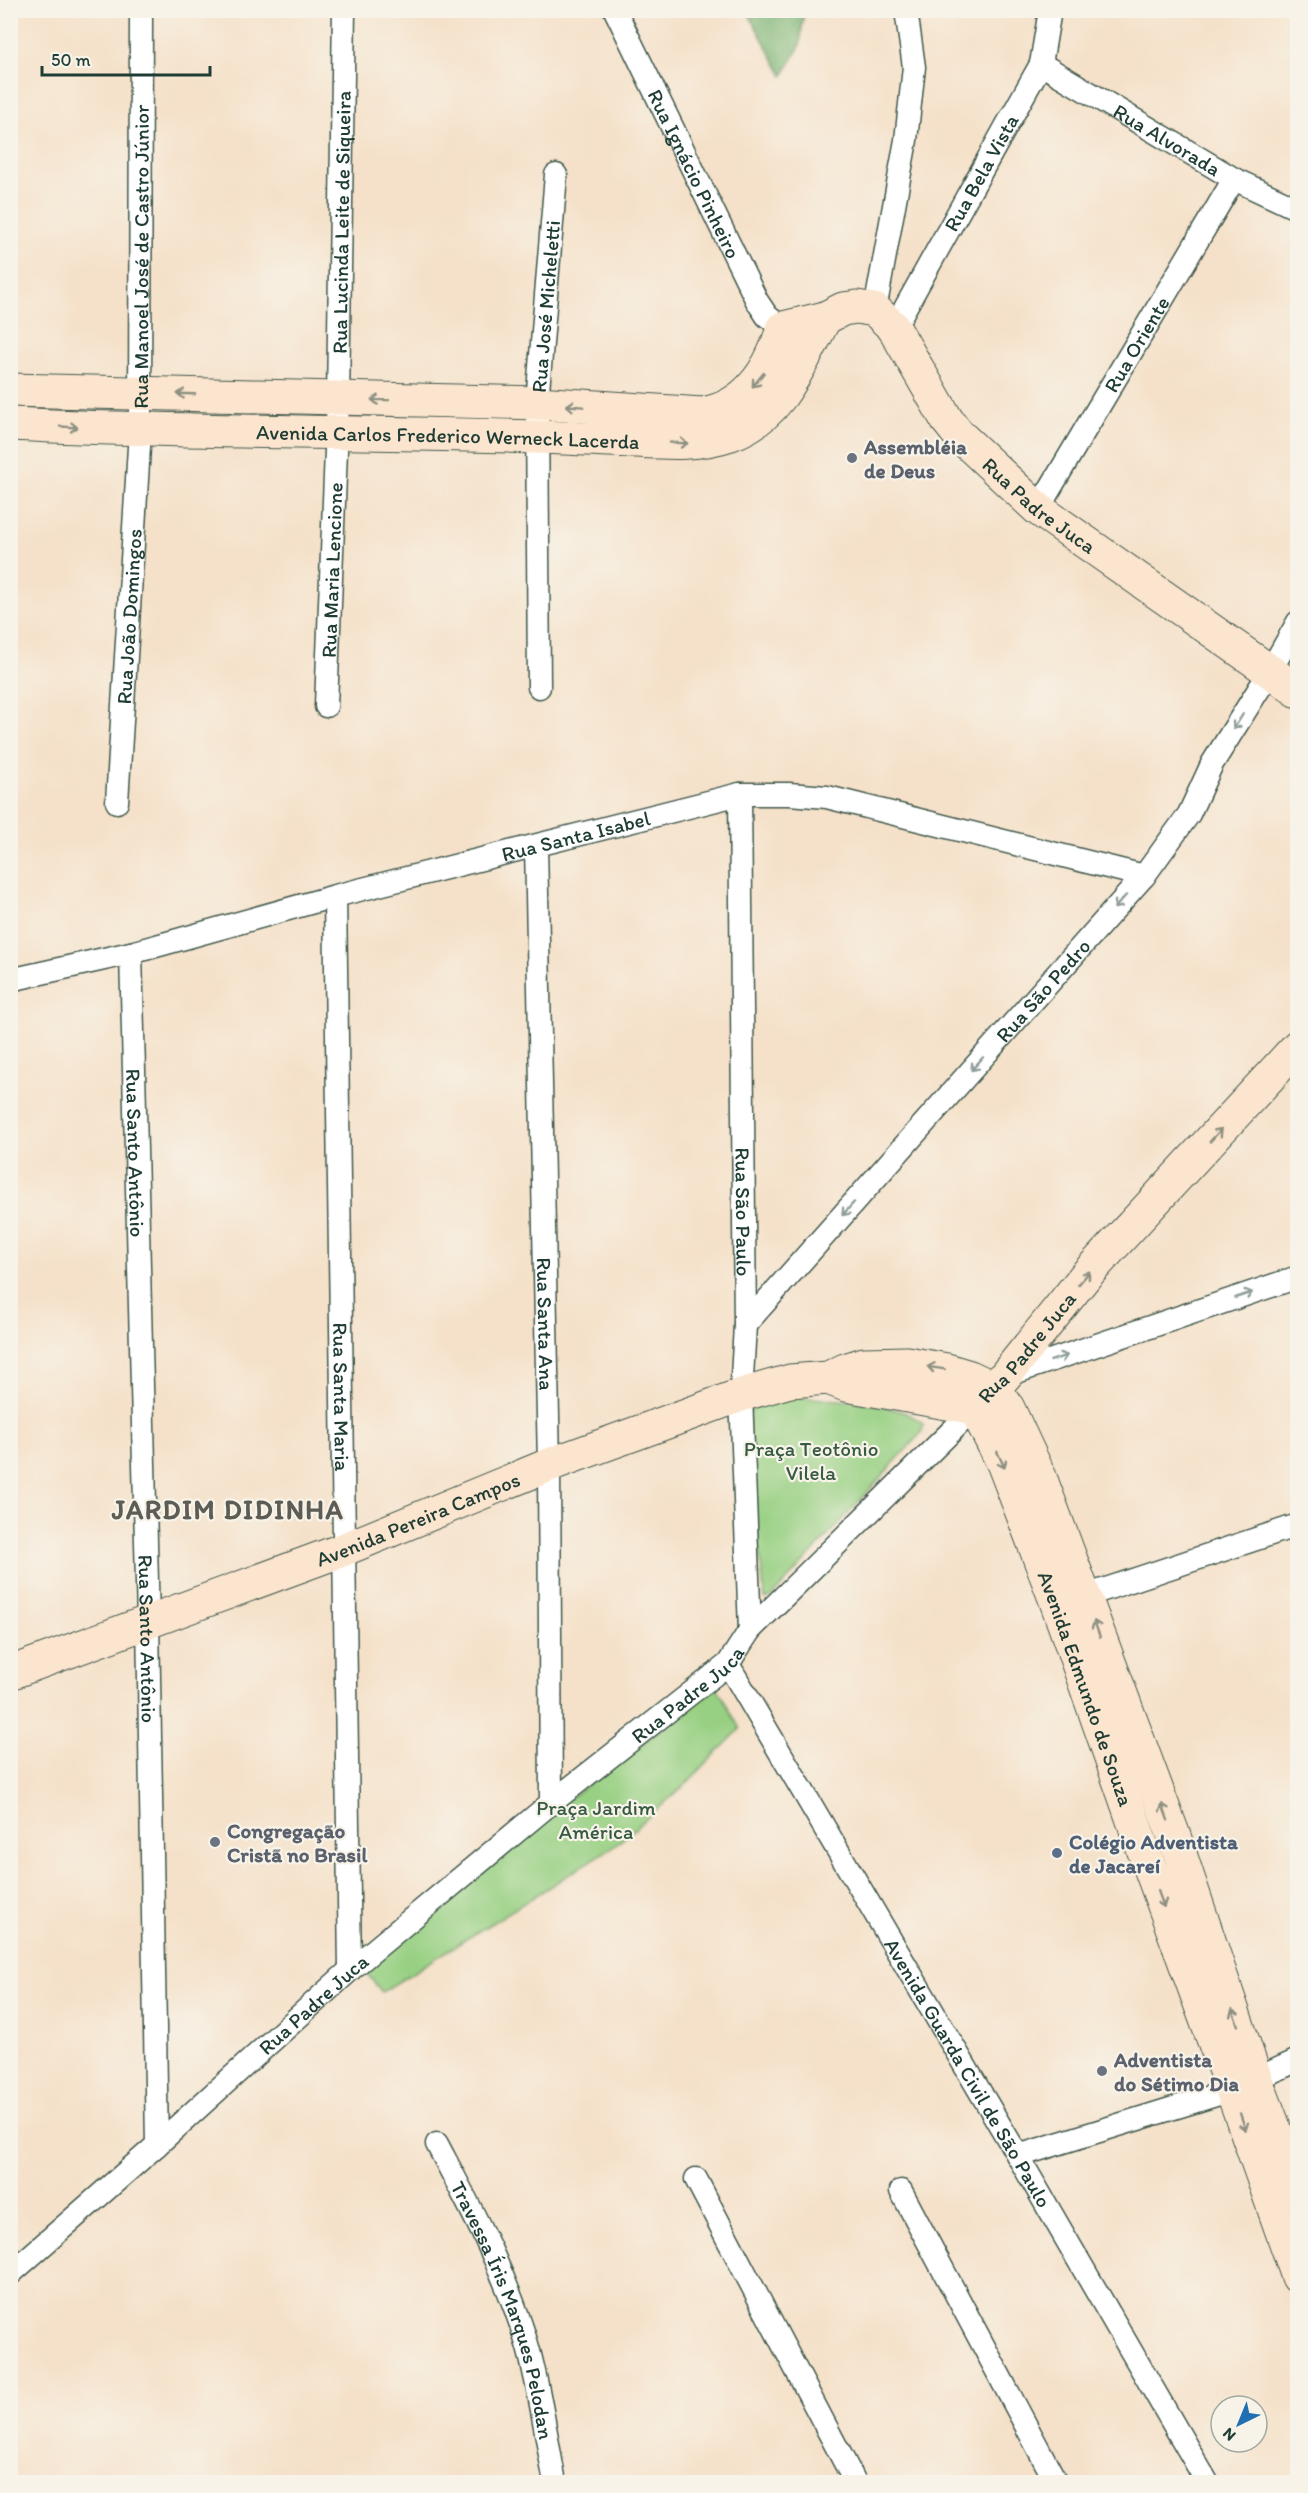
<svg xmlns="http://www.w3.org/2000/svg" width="1308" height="2493" font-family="Itim,sans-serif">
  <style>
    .green { fill: #98d083; stroke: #5c865c; stroke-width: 1.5 }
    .forest { fill: #7ab271; stroke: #4c7852; stroke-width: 1.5 }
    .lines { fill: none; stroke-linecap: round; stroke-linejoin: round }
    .street-casing { stroke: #3f564a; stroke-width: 25 }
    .secondary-casing { stroke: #3f564a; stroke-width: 35 }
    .street { stroke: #fff; stroke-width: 22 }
    .secondary { stroke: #fce5cf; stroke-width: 33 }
    .oneway { stroke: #8e9182 }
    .oneway2 { stroke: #8f9e9a }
    .worship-dot { fill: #6b7280; stroke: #f7f3e8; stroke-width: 2 }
    .service-dot { fill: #5c6f8a; stroke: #f7f3e8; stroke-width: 2 }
    .labels { text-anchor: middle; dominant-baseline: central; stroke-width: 4.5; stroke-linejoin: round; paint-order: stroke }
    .street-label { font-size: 21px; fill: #1f3d34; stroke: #f7f3e8 }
    .worship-label { font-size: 21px; font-weight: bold; fill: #5b616d; stroke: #f7f3e8; text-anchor: start }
    .park-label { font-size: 21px; fill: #375a44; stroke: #f7f3e8 }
    .service-label { font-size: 21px; font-weight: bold; fill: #4e5e75; stroke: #f7f3e8; text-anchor: start }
    .district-label { font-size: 27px; font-weight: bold; letter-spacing: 1.5px; fill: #5d5d56; stroke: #f7f3e8 }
  </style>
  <rect width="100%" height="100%" fill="#f7f3e8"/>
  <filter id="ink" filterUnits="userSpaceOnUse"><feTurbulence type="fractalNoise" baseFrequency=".0167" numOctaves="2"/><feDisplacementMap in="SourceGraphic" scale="12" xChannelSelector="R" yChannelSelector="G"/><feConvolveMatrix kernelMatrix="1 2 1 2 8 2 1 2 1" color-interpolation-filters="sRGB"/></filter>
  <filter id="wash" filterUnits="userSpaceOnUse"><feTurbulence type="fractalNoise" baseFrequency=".008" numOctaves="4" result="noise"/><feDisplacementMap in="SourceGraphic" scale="24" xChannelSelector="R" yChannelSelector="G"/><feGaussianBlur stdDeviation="1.35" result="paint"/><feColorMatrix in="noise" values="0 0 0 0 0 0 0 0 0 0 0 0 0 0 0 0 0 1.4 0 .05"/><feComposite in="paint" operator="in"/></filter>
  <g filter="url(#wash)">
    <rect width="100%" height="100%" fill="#f5e1c9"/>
    <g class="green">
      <path d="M768 1396C805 1398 898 1398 923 1424L922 1432 772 1597 765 1599 745 1422 748 1413Z"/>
      <polygon points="717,1687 740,1729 684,1786 616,1845 382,1992 364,1970 546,1816"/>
    </g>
    <polygon class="forest" points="747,11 804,11 800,46 783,76"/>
  </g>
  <g filter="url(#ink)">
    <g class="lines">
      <defs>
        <g id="street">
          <path id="s1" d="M615 10 757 301 767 316 783 328"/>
          <path id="s2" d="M1041 64 1234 179 1298 209"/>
          <polyline points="875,310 906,140 914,67 906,10"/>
          <path id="s3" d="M894 328 1041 64 1050 10"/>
          <path id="s4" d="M1038 509 1234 179"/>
          <path id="s5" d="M539 687 537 403 556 175"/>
          <path id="s6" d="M326 706 338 399 344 10"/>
          <path id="s7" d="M740 794 745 1325 741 1395 750 1630"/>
          <path id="s8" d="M117 802 140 431 141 10"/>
          <path id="s9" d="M536 846 549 1465 551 1803"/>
          <path id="s10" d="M335 896 350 1970"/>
          <path id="s11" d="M131 953 148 1621 157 2145"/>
          <path id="s12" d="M10 980 131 953 335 896 740 794H789L827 797 1144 876"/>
          <path id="s13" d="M745 1325 1144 876 1189 814 1212 764 1269 673 1298 622"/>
          <polyline points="1005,1376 1298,1277"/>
          <polyline points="1085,1596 1298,1525"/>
          <path id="s14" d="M728 1664 1018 2156 1207 2482"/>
          <path id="s15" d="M437 2144C471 2209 506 2273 527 2344 540 2388 546 2437 555 2482"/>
          <polyline points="1018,2156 1232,2090 1298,2060"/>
          <polyline points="696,2179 855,2482"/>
          <polyline points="901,2191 1056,2482"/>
          <path id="s16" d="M10 2274 157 2145 350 1970 551 1803 728 1664 750 1630 975 1408"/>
        </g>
        <g id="secondary">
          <path id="s17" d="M10 390 537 403 702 414C748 407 771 369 783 328L825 318 843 309 857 307 875 310 894 328 947 420 959 435 1038 509 1298 691"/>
          <path id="s18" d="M10 424C186 433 361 431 537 437 570 438 603 440 636 441 669 443 699 445 731 434 782 416 801 362 825 318"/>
          <polyline points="828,1378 846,1385 975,1408"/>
          <path id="s19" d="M978 1404 991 1387 1004 1377 1087 1274 1298 1046"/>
          <path id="s20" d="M975 1408 1003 1463 1056 1601 1142 1846 1232 2090 1298 2277"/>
          <path id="s21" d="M10 1673 345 1549 549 1465 741 1395 790 1381 828 1378 845 1370 864 1364 907 1363 947 1370 970 1377 991 1387 1008 1408 1040 1477 1174 1836 1256 2080 1298 2190"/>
        </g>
      </defs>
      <use href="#street" class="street-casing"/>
      <use href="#secondary" class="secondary-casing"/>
      <use href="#street" class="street"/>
      <use href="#secondary" class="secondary"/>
    </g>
    <defs><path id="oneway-shaft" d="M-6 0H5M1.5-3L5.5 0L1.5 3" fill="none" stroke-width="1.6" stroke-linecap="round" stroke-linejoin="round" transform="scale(1.5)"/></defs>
    <g class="oneway">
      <use href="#oneway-shaft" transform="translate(758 380) rotate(129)"/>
      <use href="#oneway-shaft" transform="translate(186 394) rotate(-178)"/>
      <use href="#oneway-shaft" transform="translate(380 400) rotate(-179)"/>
      <use href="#oneway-shaft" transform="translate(575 406) rotate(-176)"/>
      <use href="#oneway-shaft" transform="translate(69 427) rotate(3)"/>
      <use href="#oneway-shaft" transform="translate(679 443) rotate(3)"/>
      <use href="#oneway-shaft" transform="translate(1216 1135) rotate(-47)"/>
      <use href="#oneway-shaft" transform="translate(1084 1278) rotate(-50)"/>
      <use href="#oneway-shaft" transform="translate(936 1368) rotate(-171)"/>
      <use href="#oneway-shaft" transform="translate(1001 1460) rotate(65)"/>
      <use href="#oneway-shaft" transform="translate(1097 1629) rotate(-110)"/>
      <use href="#oneway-shaft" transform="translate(1165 1812) rotate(-110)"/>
      <use href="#oneway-shaft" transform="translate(1161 1899) rotate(70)"/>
      <use href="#oneway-shaft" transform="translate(1235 2017) rotate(-109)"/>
      <use href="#oneway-shaft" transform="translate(1243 2122) rotate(71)"/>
    </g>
    <g class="oneway2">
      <use href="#oneway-shaft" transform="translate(1238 722) rotate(122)"/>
      <use href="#oneway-shaft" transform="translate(1120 902) rotate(132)"/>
      <use href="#oneway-shaft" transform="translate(977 1064) rotate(132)"/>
      <use href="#oneway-shaft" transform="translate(848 1209) rotate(132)"/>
      <use href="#oneway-shaft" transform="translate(1244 1295) rotate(-19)"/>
      <use href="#oneway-shaft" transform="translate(1059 1358) rotate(-19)"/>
    </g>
  </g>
  <g class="worship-dot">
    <circle cx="852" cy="458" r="6"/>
    <circle cx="215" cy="1842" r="6"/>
    <circle cx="1102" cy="2071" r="6"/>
  </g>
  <circle class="service-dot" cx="1057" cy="1853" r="6"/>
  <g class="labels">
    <g class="street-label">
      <text stroke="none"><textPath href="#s2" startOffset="147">Rua Alvorada</textPath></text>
      <text stroke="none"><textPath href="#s3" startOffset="178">Rua Bela Vista</textPath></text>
      <text stroke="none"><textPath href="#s1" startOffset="182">Rua Ignácio Pinheiro</textPath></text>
      <text stroke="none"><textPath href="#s6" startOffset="484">Rua Lucinda Leite de Siqueira</textPath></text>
      <text stroke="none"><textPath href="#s8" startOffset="546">Rua Manoel José de Castro Júnior</textPath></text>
      <text stroke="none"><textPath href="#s5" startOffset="381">Rua José Micheletti</textPath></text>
      <text stroke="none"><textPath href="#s4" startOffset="192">Rua Oriente</textPath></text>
      <text stroke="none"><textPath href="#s18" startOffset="438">Avenida Carlos Frederico Werneck Lacerda</textPath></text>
      <text stroke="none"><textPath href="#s17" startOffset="1172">Rua Padre Juca</textPath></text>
      <text stroke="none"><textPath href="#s6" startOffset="136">Rua Maria Lencione</textPath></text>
      <text stroke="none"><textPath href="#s8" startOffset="186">Rua João Domingos</textPath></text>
      <text stroke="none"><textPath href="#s12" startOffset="584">Rua Santa Isabel</textPath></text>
      <text stroke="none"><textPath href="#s13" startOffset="448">Rua São Pedro</textPath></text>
      <text stroke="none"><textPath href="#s11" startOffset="200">Rua Santo Antônio</textPath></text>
      <text stroke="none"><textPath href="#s7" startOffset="418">Rua São Paulo</textPath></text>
      <text stroke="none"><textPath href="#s9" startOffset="478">Rua Santa Ana</textPath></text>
      <text stroke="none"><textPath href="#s19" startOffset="75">Rua Padre Juca</textPath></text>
      <text stroke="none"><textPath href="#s10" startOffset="501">Rua Santa Maria</textPath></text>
      <text stroke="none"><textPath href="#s21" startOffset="436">Avenida Pereira Campos</textPath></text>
      <text stroke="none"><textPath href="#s11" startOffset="686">Rua Santo Antônio</textPath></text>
      <text stroke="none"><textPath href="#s20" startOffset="302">Avenida Edmundo de Souza</textPath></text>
      <text stroke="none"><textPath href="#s16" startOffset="892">Rua Padre Juca</textPath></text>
      <text stroke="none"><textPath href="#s16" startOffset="406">Rua Padre Juca</textPath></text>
      <text stroke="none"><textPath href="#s14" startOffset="474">Avenida Guarda Civil de São Paulo</textPath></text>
      <text stroke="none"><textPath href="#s15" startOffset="180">Travessa Íris Marques Pelodan</textPath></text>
    </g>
    <g class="worship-label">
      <text x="864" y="446">Assembléia<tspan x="864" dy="24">de Deus</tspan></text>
      <text x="227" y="1830">Congregação<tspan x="227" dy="24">Cristã no Brasil</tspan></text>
      <text x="1114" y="2059">Adventista<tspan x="1114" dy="24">do Sétimo Dia</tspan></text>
    </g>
    <g class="park-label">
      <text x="811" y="1448">Praça Teotônio<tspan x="811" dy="24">Vilela</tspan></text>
      <text x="596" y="1807">Praça Jardim<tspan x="596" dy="24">América</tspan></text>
    </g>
    <g class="service-label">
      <text x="1069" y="1841">Colégio Adventista<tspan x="1069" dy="24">de Jacareí</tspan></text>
    </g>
    <g class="district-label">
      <text x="228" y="1509">JARDIM DIDINHA</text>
    </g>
  </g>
  <rect width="1308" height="2493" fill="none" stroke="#f7f3e8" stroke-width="36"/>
  <g transform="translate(1239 2424) rotate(223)"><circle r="28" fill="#f7f3e8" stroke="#a1aaa0" stroke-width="1.5"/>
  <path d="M0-4.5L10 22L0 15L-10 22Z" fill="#1f6fb2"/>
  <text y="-9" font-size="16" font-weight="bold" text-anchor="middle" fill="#1f3d34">N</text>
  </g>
  <path d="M42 66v9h168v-9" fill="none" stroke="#1f3d34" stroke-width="3"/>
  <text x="51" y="66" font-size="18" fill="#1f3d34" stroke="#f7f3e8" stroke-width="4.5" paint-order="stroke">50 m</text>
</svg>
